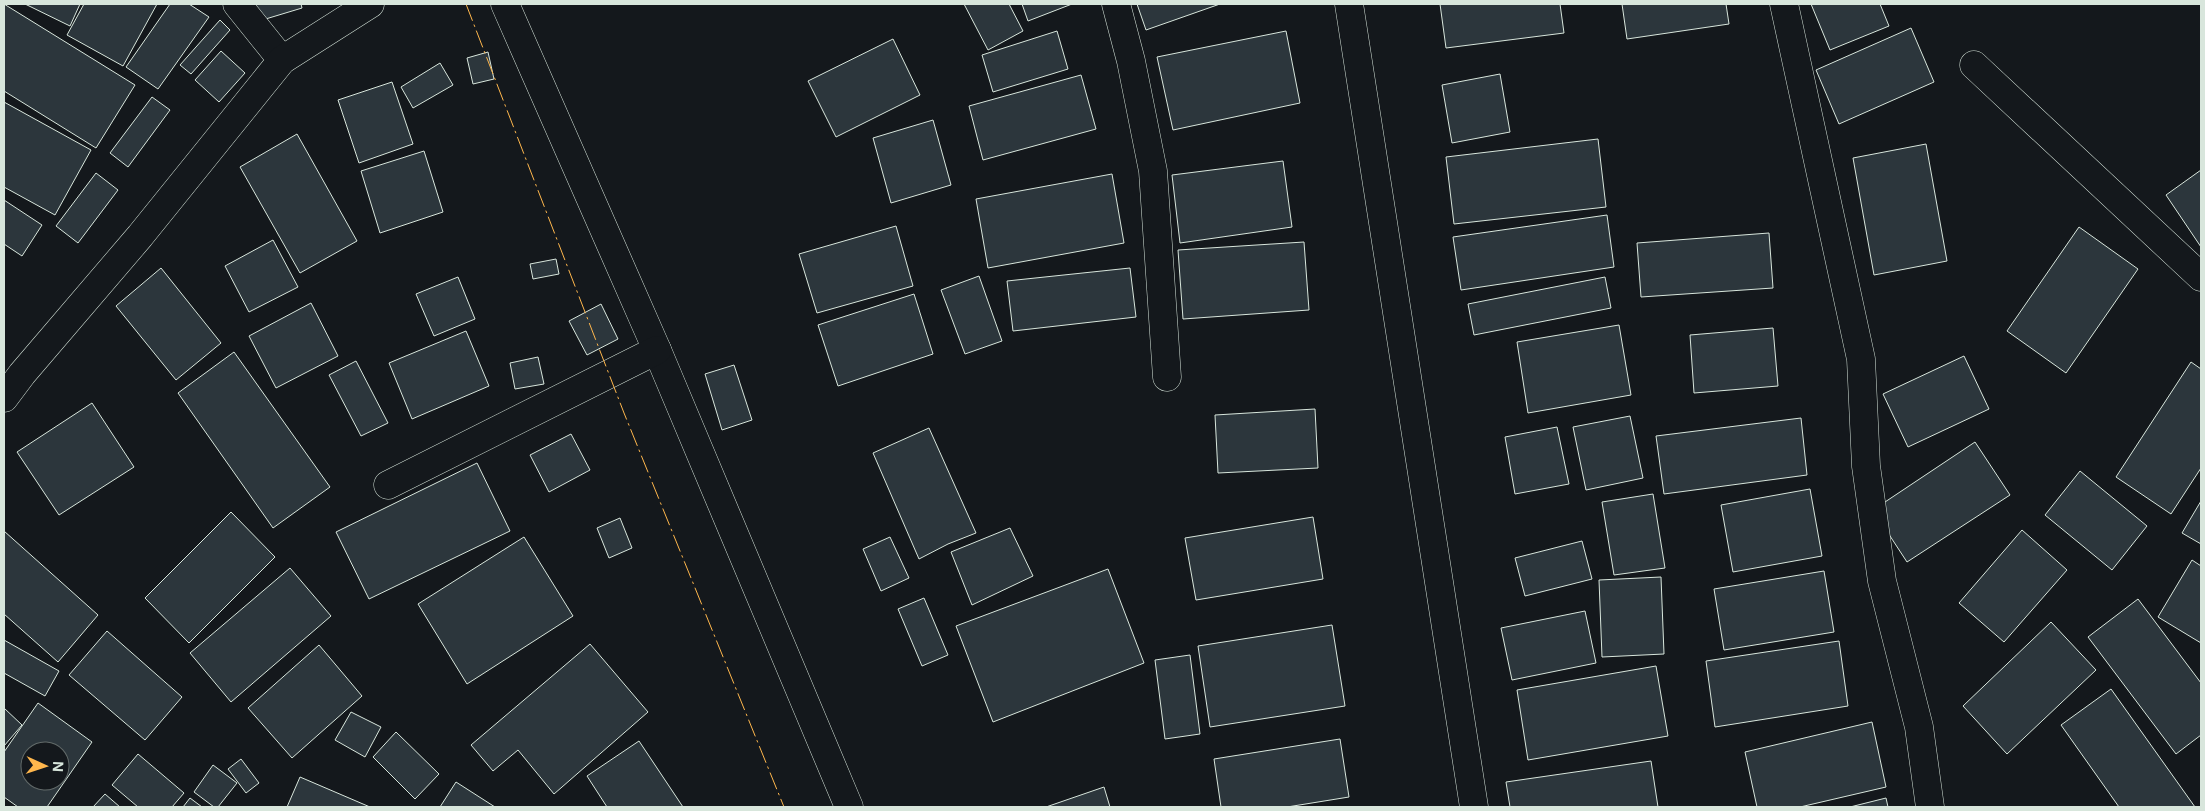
<svg xmlns="http://www.w3.org/2000/svg" width="2205" height="811" font-family="Inter,sans-serif">
  <style>
    .building { fill: #2c363c; stroke: #d8e6dc; fill-rule: evenodd }
    .lines { fill: none; stroke-linecap: round; stroke-linejoin: round }
    .street-casing { stroke: #d8e6dc; stroke-width: 29 }
    .street { stroke: #14181c; stroke-width: 28 }
    .power { stroke: #ffb74d; stroke-width: 1; stroke-dasharray: 18 4 2.5 4; stroke-linecap: butt }
  </style>
  <rect width="100%" height="100%" fill="#14181c"/>
  <g class="building">
    <polygon points="4,4 135,85 96,148 4,91"/>
    <polygon points="25,4 80,4 70,26"/>
    <polygon points="84,4 157,4 123,66 67,35"/>
    <polygon points="170,4 189,4 209,17 158,89 126,67"/>
    <polygon points="253,4 301,4 302,8 259,21"/>
    <polygon points="964,4 1009,4 1023,31 988,50"/>
    <polygon points="1022,4 1072,4 1028,21"/>
    <polygon points="1137,4 1220,4 1146,30"/>
    <polygon points="1440,4 1560,4 1564,33 1446,48"/>
    <polygon points="1622,4 1726,4 1729,24 1627,39"/>
    <polygon points="1811,4 1880,4 1889,26 1830,50"/>
    <polygon points="220,20 230,30 191,74 180,65"/>
    <polygon points="1911,28 1934,82 1839,124 1816,70"/>
    <polygon points="1057,31 1068,69 993,92 982,55"/>
    <polygon points="1286,31 1300,103 1173,130 1157,57"/>
    <polygon points="893,39 920,95 836,137 808,81"/>
    <polygon points="221,51 245,73 219,102 195,80"/>
    <polygon points="488,52 494,79 473,84 467,58"/>
    <polygon points="440,63 453,85 413,108 401,87"/>
    <polygon points="1500,74 1510,132 1452,143 1442,85"/>
    <polygon points="1081,75 1096,129 983,160 969,106"/>
    <polygon points="392,82 413,144 359,163 338,100"/>
    <polygon points="152,97 170,110 128,167 110,153"/>
    <polygon points="4,102 91,150 55,215 4,187"/>
    <polygon points="933,120 951,185 891,203 873,138"/>
    <polygon points="297,134 357,241 300,273 240,167"/>
    <polygon points="1598,139 1606,207 1454,224 1446,157"/>
    <polygon points="1926,144 1947,261 1874,275 1853,158"/>
    <polygon points="424,151 443,212 380,233 361,171"/>
    <polygon points="1283,161 1292,227 1180,243 1172,175"/>
    <polygon points="2201,170 2201,247 2166,195"/>
    <polygon points="96,173 118,190 78,243 56,226"/>
    <polygon points="1112,174 1124,243 988,268 976,199"/>
    <polygon points="4,200 42,225 22,256 4,244"/>
    <polygon points="1607,215 1614,267 1461,290 1453,237"/>
    <polygon points="896,226 913,286 817,313 799,254"/>
    <polygon points="2079,227 2138,269 2066,373 2007,331"/>
    <polygon points="1769,233 1773,288 1641,297 1637,243"/>
    <polygon points="273,240 298,287 249,312 225,266"/>
    <polygon points="1304,242 1309,310 1183,319 1178,250"/>
    <polygon points="556,259 559,274 533,279 530,264"/>
    <polygon points="161,268 221,343 176,380 116,306"/>
    <polygon points="1130,268 1136,317 1013,331 1007,281"/>
    <polygon points="979,276 1002,341 965,354 941,290"/>
    <polygon points="458,277 475,319 434,336 416,294"/>
    <polygon points="1605,277 1611,308 1474,335 1468,304"/>
    <polygon points="914,294 933,354 838,386 818,325"/>
    <polygon points="311,303 338,356 276,388 249,336"/>
    <polygon points="601,304 618,339 587,355 569,321"/>
    <polygon points="1619,325 1631,395 1528,413 1517,342"/>
    <polygon points="1773,328 1778,386 1694,393 1690,335"/>
    <polygon points="466,331 489,386 412,419 389,363"/>
    <polygon points="234,352 330,487 273,528 178,393"/>
    <polygon points="1964,356 1989,409 1908,447 1883,394"/>
    <polygon points="538,357 544,384 515,389 510,363"/>
    <polygon points="356,361 388,423 361,436 329,375"/>
    <polygon points="2191,362 2201,369 2201,468 2171,514 2116,477"/>
    <polygon points="734,365 752,420 722,430 705,374"/>
    <polygon points="92,403 134,467 59,515 17,452"/>
    <polygon points="1315,409 1318,468 1218,473 1215,415"/>
    <polygon points="1630,416 1643,478 1586,490 1573,427"/>
    <polygon points="1801,418 1807,475 1664,494 1656,436"/>
    <polygon points="1557,427 1569,484 1515,494 1505,437"/>
    <polygon points="929,428 976,533 948,544 919,559 873,453"/>
    <polygon points="571,434 590,470 549,492 530,455"/>
    <polygon points="1975,442 2010,495 1907,562 1873,510"/>
    <polygon points="477,463 510,531 369,599 336,532"/>
    <polygon points="2080,471 2147,526 2112,570 2045,515"/>
    <polygon points="1810,489 1822,556 1733,572 1721,505"/>
    <polygon points="1653,494 1665,568 1614,575 1602,502"/>
    <polygon points="2201,501 2201,544 2182,533"/>
    <polygon points="231,512 275,557 189,643 145,598"/>
    <polygon points="1313,517 1323,579 1196,600 1185,538"/>
    <polygon points="620,518 632,548 609,558 597,528"/>
    <polygon points="1010,528 1033,576 972,605 951,552"/>
    <polygon points="2022,530 2067,570 2004,642 1959,603"/>
    <polygon points="4,531 98,615 58,662 4,614"/>
    <polygon points="524,537 573,616 467,684 418,604"/>
    <polygon points="890,537 909,578 881,591 863,549"/>
    <polygon points="1582,541 1592,579 1525,596 1515,558"/>
    <polygon points="2192,560 2201,566 2201,643 2158,617"/>
    <polygon points="290,568 331,616 231,702 190,653"/>
    <polygon points="1108,569 1144,663 993,722 956,626"/>
    <polygon points="1824,571 1834,632 1724,650 1714,589"/>
    <polygon points="1661,577 1664,654 1602,657 1599,580"/>
    <polygon points="924,598 948,655 922,666 898,609"/>
    <polygon points="2138,599 2201,683 2201,735 2176,754 2088,637"/>
    <polygon points="1585,611 1596,663 1512,680 1501,628"/>
    <polygon points="2051,622 2096,670 2007,754 1963,706"/>
    <polygon points="1332,625 1345,706 1210,727 1198,646"/>
    <polygon points="107,631 182,697 145,740 69,675"/>
    <polygon points="4,640 59,671 45,696 4,673"/>
    <polygon points="1839,641 1848,706 1715,727 1706,661"/>
    <polygon points="590,644 648,712 554,794 518,750 493,771 471,745"/>
    <polygon points="319,645 362,696 292,758 248,708"/>
    <polygon points="1190,655 1200,734 1165,739 1155,660"/>
    <polygon points="1656,666 1668,736 1528,760 1517,690"/>
    <polygon points="2111,689 2195,807 2119,807 2061,725"/>
    <path d="M38 703 92 742 47 807H18L4 797V752ZM30 751H60V781H30Z"/>
    <polygon points="4,708 22,725 4,746"/>
    <polygon points="351,712 381,727 365,757 335,740"/>
    <polygon points="1872,722 1886,787 1800,807 1757,807 1745,752"/>
    <polygon points="396,732 439,774 415,799 373,757"/>
    <polygon points="1340,739 1349,797 1287,807 1221,807 1214,759"/>
    <polygon points="639,741 683,807 607,807 587,776"/>
    <polygon points="138,754 184,793 172,807 138,807 112,785"/>
    <polygon points="241,759 259,783 246,793 228,769"/>
    <polygon points="1651,761 1658,807 1510,807 1506,782"/>
    <polygon points="213,765 237,783 218,807 214,807 194,792"/>
    <polygon points="300,777 370,807 287,807"/>
    <polygon points="456,782 495,807 440,807"/>
    <polygon points="1104,787 1110,807 1046,807"/>
    <polygon points="105,794 120,807 93,807"/>
    <polygon points="190,798 202,807 183,807"/>
    <polygon points="1886,798 1888,807 1850,807"/>
  </g>
  <g class="lines">
    <defs>
      <g id="street">
        <polyline points="237,4 282,60"/>
        <polyline points="505,4 657,350 849,807"/>
        <polyline points="1116,4 1131,61 1153,171 1167,377"/>
        <polyline points="1349,4 1474,807"/>
        <polyline points="1784,4 1861,359 1866,466 1882,581 1919,727 1930,807"/>
        <polyline points="1974,65 2201,277"/>
        <polyline points="4,398 22,374 140,236 282,60 370,4"/>
        <polyline points="388,485 657,350"/>
      </g>
    </defs>
    <use href="#street" class="street-casing"/>
    <use href="#street" class="street"/>
    <polyline class="power" points="466,4 624,413 784,807"/>
  </g>
  <rect width="2205" height="811" fill="none" stroke="#d8e6dc" stroke-width="10"/>
  <g transform="translate(45 766) rotate(93)"><circle r="24" fill="#14181c" stroke="#626a69"/>
  <path d="M0-4L9 19L0 12L-9 19Z" fill="#ffb74d"/>
  <text y="-8" font-size="14" font-weight="bold" text-anchor="middle" fill="#d8e6dc">N</text>
  </g>
</svg>
